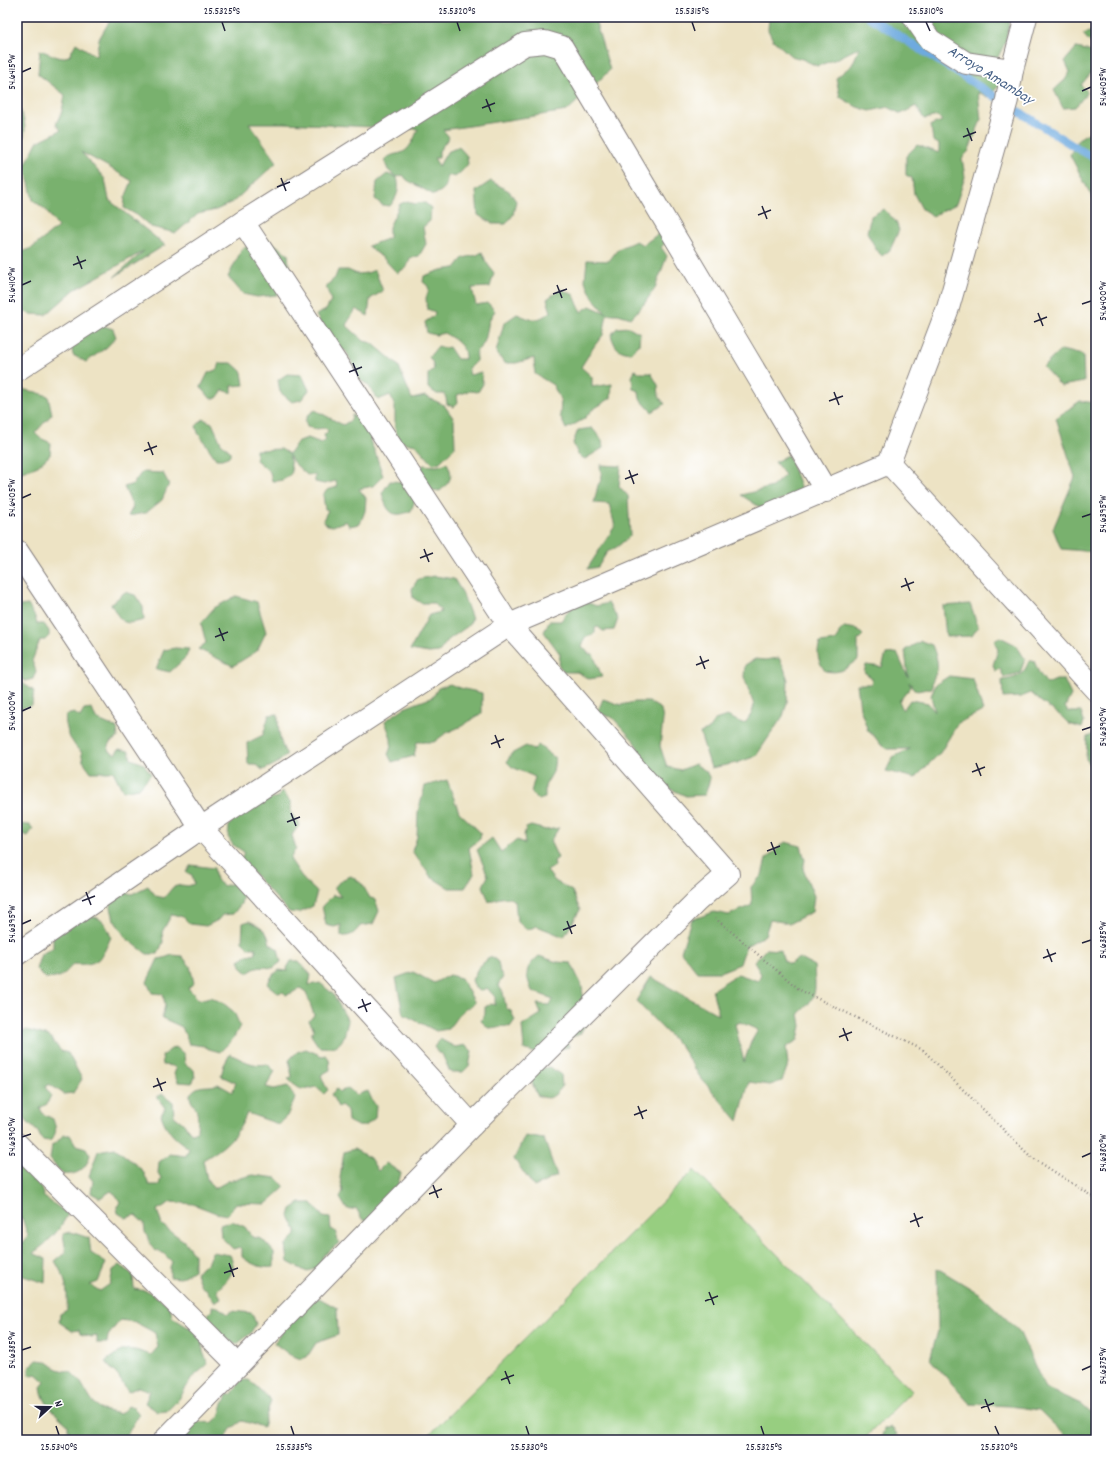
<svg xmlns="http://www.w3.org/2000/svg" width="1113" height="1457" font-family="Dekko,sans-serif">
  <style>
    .green { fill: #97ce80; stroke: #5c785e }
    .forest { fill: #79b16e; stroke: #4e6a54; fill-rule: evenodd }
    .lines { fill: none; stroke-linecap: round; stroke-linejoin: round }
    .stream { stroke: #6eaadf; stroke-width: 8 }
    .street-casing { stroke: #888280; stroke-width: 24 }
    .path { stroke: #888280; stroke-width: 2.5; stroke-dasharray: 1 3; stroke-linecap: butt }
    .street { stroke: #fff; stroke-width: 22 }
    .ticks { fill: none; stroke: #22223b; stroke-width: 1.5 }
    .labels { text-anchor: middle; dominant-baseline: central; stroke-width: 3.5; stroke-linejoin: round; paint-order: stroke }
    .water-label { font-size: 15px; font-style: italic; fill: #445f85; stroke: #fff }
    .neatline { fill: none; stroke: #22223b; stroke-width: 1.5 }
    .ticks-label { font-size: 10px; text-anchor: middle; fill: #22223b }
  </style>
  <rect width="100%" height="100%" fill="#fff"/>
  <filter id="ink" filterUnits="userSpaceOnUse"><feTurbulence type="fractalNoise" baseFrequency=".025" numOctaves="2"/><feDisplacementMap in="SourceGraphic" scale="8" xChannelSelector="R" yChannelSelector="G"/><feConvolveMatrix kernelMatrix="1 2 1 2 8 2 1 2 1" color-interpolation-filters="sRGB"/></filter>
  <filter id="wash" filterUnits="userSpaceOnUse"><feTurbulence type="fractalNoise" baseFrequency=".012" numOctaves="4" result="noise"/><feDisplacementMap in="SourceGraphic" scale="16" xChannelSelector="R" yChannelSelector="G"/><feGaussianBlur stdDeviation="0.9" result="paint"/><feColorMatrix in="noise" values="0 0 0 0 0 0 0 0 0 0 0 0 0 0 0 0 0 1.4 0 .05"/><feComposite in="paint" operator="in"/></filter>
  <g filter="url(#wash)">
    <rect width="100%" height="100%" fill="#ede3c4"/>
    <polygon class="green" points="694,1170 912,1391 863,1440 424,1440"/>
    <g class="forest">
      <path d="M112 17H594L610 70 567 111 443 130 449 137 439 151V158H434L439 166 447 152 459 147 467 156 468 164 461 172 455 177 447 175C447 188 445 189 434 195L407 180 403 175 397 177C400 189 398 196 390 206L382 205 375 199 377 182 387 174 396 177 388 170 384 160C392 154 393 155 401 153 410 150 415 137 418 129L284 123H249L277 162 233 202 216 210 198 214 176 233 151 227 137 215 124 208 125 198 132 181 107 166 81 152 105 179 109 200 165 245 114 277 144 251 74 290 46 315 30 314 17 308V255L18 253 32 248 58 227 46 210 33 200 25 166 37 142 61 130 56 124 62 111 65 95 38 74 40 50 60 58 69 56 76 43 96 56 99 39Z"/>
      <polygon points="769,17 1011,17 1005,43 992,69 1000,85 988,97 978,92 981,120 968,152 962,158 965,177 956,204 933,216 922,209 914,194 912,178 906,175 906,156 917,145 939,153 939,144 933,141 931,125 942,121 938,116 924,119 916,106 901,114 888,107 870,111 857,107 840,97 836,78 852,65 860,47 834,60 817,66 802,59 791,56 773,40 768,30"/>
      <polygon points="1096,30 1096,49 1083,34"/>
      <polygon points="1076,48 1086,50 1096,54 1096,67 1081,85 1088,92 1075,107 1063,108 1054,90 1065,80 1070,72 1065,61"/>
      <path d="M17 101C27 127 28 129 17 156Z"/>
      <polygon points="1095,129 1096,129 1096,201 1093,199 1070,155 1078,139"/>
      <polygon points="491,181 509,191 516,201 513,215 506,224 494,224 478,215 476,191"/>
      <polygon points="408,201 414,204 424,202 431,208 430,221 423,227 426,244 419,256 410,258 407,267 397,273 384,259 368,246 389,238 389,227 400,204"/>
      <polygon points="884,209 896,222 899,230 890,250 882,256 877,251 867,232 871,216"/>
      <path d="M658 234 671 238 661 247 667 256 655 288 644 304 631 318 618 314H607L603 335 595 345 581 367 592 377V387L612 384 611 398 592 410 584 419 566 429 560 416 561 401 553 385 535 374 534 358 516 363H504L496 352 504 323 517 314C534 321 535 322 551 312L547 299 561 289 574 295 581 312 590 306 606 313 593 298 585 281 587 260 609 261 618 249 636 241 643 245Z"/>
      <polygon points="266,238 288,254 290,279 277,295 257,297 243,294 228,277 242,249"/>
      <path d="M482 252 486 262 494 273 490 287 472 288 476 305 488 303 495 311C492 315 488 321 488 326 486 336 486 345 476 351V362L468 368 470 375 481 372 483 384 478 392 470 391 457 395 458 402 454 407 447 404 446 398 444 394H437L428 388V374L434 369 432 361 429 357 438 346 445 348 449 347 457 359H465C466 345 454 339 444 333L436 335 427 333 425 322 434 316 435 312 427 309 426 298 429 289 427 285 423 282 424 276 441 270 455 268 463 258 477 255Z"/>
      <polygon points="338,270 348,270 357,274 367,273 375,270 383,291 370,299 368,316 356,309 346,325 364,341 372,343 398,365 412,399 425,396 444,405 454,419 455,447 440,462 433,464 416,445 400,442 395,429 395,407 390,395 378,400 368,385 357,378 354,367 346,351 332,346 316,315 326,310 331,301 326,286 335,278"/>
      <polygon points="98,324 113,329 116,337 107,347 86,362 73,355 71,345"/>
      <path d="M629 327 640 333 639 345 630 353C617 351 615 347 611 335L617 328Z"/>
      <polygon points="1061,350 1083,355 1084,382 1061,386 1043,367"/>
      <polygon points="220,363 232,363 242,372 244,385 232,386 232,393 223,390 217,398 211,399 201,387 208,373 218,369"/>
      <polygon points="635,370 641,373 651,373 658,385 659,397 665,404 652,412 640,399 639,391 633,389 632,377"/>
      <polygon points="287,374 302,375 309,390 301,400 292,402 280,392 278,380"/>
      <polygon points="20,389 36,392 48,396 52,414 35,433 40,438 51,443 50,455 38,466 19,473 17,475 17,391"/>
      <polygon points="1080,401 1096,403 1096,552 1061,549 1053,529 1075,477 1056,418"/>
      <path d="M315 410 343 425 351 420 352 415 359 419 366 421 373 433 370 441 375 452 383 476 373 486 359 489 366 498 365 511 360 524 349 526 346 521 333 526 327 525 323 520 328 510 325 509 323 495 327 490 337 487 336 481 324 484 315 482V475H307L293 462 289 455 292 472C286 480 282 481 272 481L270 472 256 460V450L281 449 289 454 298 441 308 438 321 443 326 440 324 435 328 431 326 428 315 429 307 427 305 421 308 415Z"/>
      <polygon points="203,419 212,423 221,443 230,451 230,456 222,459 216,459 198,433 196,426"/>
      <polygon points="592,428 602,440 603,448 585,459 578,455 573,443 578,430"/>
      <polygon points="788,455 802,491 761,508 741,495 772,487 785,475 775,462"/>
      <path d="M447 463C454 476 451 481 440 491L431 490 419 473 423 465 437 466Z"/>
      <polygon points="600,465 621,466 619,486 628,496 630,536 617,547 607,552 598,567 587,569 615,526 609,504 594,503 598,485 602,479"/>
      <polygon points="142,472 163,473 169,484 162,500 146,513 128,516 133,507 124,487 133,484"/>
      <path d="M390 481 405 482 415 500 411 511C392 519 387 512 382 493Z"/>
      <polygon points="435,576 454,579 462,592 472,619 468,626 448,640 439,652 429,653 410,650 429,615 441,612 439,608 433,603 421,603 413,598 412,589 418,579"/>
      <path d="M125 592 135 595 143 607 144 620C122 626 122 623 111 604Z"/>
      <polygon points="236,596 257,602 266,632 257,651 233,666 198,649 206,643 201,623 214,608"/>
      <polygon points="17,597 20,606 28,605 35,617 37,624 44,624 49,631 49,636 45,640 40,640 32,661 36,671 33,679 25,681 20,677 17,671"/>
      <path d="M581 600C586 603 591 603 596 606L608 603 618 619 614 630 603 631 598 627 595 628V633L585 638 582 646 589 654H593L602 677 589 679 577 672H564L559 666 560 654 544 632 549 621H561L567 612Z"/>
      <polygon points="970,604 978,627 972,636 946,637 943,606"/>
      <path d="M844 627 857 629 863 635 858 640V660C845 669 841 674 825 671 818 661 816 654 820 643L835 641 838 638 839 632Z"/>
      <polygon points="1000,637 1016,645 1025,659 1020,673 1004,677 1000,669 995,671 993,665 998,650 994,640"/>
      <path d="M921 641 932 645C935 653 940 664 936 673 933 679 932 681 932 688L917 691 909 682 911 687 899 701 903 710 910 700 928 703 935 712 931 696 935 685 949 676 973 679 983 711 958 723 940 753 915 778 886 771 893 757 910 749H888L880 744 875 737 868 731 860 708 857 684H871L872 678 864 672 866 665 882 667 886 654 897 653 908 677 905 650Z"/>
      <polygon points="175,648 189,649 186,657 170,672 156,669 164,650"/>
      <polygon points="779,658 784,668 788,680 787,703 783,716 756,756 737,763 711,768 700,733 708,730 715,720 727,716 742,723 746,722 752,713 754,705 744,677 745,665 755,659 765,660"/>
      <path d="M1029 661H1034L1039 673 1047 684 1056 680H1064L1071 695 1065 707 1068 712H1081L1084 722 1082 728 1069 724 1061 716 1040 701 1031 693 1021 697 1003 698 1002 680C1017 678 1023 676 1029 661Z"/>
      <polygon points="17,679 34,691 32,705 20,709 17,708"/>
      <path d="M450 684C460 689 471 690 482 693V713L462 726 446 733 434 742H417L414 756 392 762 388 754C395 741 389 734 385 721L404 708 433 697 438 688Z"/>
      <polygon points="603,699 621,705 634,702 649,702 661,709 663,720 660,746 667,767 681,770 695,764 706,771 710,779 705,795 686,796 662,785 640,755 636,743 612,717 597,713"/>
      <path d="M92 709 96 719 117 728 118 738 110 742 108 750 115 754 119 749 129 751 131 759 144 764 151 774 139 788 123 791 113 771 108 772H91L83 761 81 751C75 749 73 740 68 736 68 728 64 723 66 715L74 713 80 717 84 710Z"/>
      <path d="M278 714C278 729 279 742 287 755L276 764 263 770 254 764H248L247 743 263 735 269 715Z"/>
      <polygon points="1096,733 1096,770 1095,770 1086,759 1087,737"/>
      <polygon points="538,745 555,758 553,772 545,786 545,798 538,800 531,792 535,777 512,767 507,762 511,754 526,746 533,750"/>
      <polygon points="447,780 459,812 481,833 480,839 469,848 474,874 465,888 449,888 431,877 412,851 417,837 418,812 425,786"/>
      <polygon points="282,791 291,802 291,813 300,824 292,835 296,848 290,859 304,880 317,892 313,906 299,913 289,912 241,860 244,852 233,845 228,837 229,826 251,792 267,799 277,798"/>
      <polygon points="17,818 19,824 30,825 33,829 28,836 19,833 17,834"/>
      <path d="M531 826 546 830 559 828 550 841 558 858 554 861 555 866 547 871 555 881 572 891 580 910 564 937 537 926 527 930 517 921 515 901C508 895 497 898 489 902L483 886 488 876 477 850 492 838 501 852 517 840 525 844 524 835 526 828Z"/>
      <polygon points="785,842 801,846 805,860 803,869 814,896 812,912 790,923 770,920 765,935 746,946 740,964 720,972 697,972 681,952 691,920 714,912 729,915 752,905 751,887 762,875 766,859"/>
      <polygon points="191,865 214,868 216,880 224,886 235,882 244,890 241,904 233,914 222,915 218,920 206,926 190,924 183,917 172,914 162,932 163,942 158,954 147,954 126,938 114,920 109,899 118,891 132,894 148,886 156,896 164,898 173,887 181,885 188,886 194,884 192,875 186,872"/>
      <path d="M351 876 362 884 370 898 375 899 379 911 373 924 360 926C355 933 351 937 341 936V925L334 927 326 925 322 906 333 895 341 897 334 888 341 880Z"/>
      <path d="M84 916C102 916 105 922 111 937 101 959 99 966 73 964 64 975 60 980 45 978L36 969 41 954 53 948V936Z"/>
      <path d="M249 921C262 927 267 929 270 944L278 949 281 962 273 968C262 967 256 966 248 973L242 968 239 960 247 955 256 953V948H249L242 941 243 923Z"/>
      <path d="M766 949 780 950 784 961 790 964 799 958 814 966C815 990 819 996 799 1013L801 1026 798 1040 786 1047 788 1065 782 1081 770 1085 749 1082 738 1121 700 1077 681 1047 636 1001 651 977 719 1015 712 990 738 974 758 981 761 974 754 962ZM740 1022 758 1030 751 1042 744 1062 735 1024Z"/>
      <polygon points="172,955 182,956 190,966 194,983 188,988 199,1000 210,997 223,1003 234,1012 240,1026 233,1039 220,1052 209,1049 204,1046 189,1044 182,1027 162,1018 165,1005 163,994 152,993 147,982 158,959 164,958"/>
      <path d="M491 956 498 962 500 973 503 977 498 985 503 992 506 1008 511 1011 515 1020 510 1027C502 1025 496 1028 488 1028L481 1021 485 1014V1007L491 1004 495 1005V997L487 988 480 991 475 988 472 980 478 968Z"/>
      <path d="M539 956 557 962 571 963 582 986 583 997 598 1003 580 1034 566 1039 569 1047 535 1053 524 1049 522 1026 541 1014 537 1004 550 1005 553 999 532 991C525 973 524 969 539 956Z"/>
      <path d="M291 961H299L311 975 309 985 320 983 333 994 348 1021C343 1041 343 1049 319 1047L311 1035 314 1029 309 1021 314 1015 306 992 300 988 292 993 286 995 283 992 278 993 267 984 272 976 279 970 288 971 287 968Z"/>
      <polygon points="413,972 434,983 449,975 461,978 475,1003 461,1012 448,1029 436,1031 403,1014 396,978"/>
      <path d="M27 1030 49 1036 61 1051 68 1053 82 1079 73 1093 64 1094 49 1084 45 1087 51 1095 47 1104 40 1108 43 1114 53 1119C56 1129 58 1132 50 1141L42 1140 38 1132 27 1122 22 1114V1101L21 1095 17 1097V1033Z"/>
      <polygon points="440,1039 455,1047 466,1045 472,1051 469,1066 463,1072 450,1072 442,1054 438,1053 434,1047"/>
      <polygon points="176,1047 184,1054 185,1064 194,1070 195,1078 192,1083 178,1082 174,1074 176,1069 173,1066 163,1065 162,1056 171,1049"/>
      <path d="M306 1049 322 1056 326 1055 329 1059 330 1070 321 1075 325 1085 328 1090 324 1094 316 1087C302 1092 298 1089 288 1079L292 1077 289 1060 297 1052Z"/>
      <path d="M230 1054C243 1060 253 1067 267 1064L275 1071 266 1087 274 1089 288 1086 295 1098 287 1116 278 1124 247 1113C237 1137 225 1147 203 1160L207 1179 214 1189 228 1181 253 1175 277 1178 285 1187 266 1204 236 1203 227 1215 216 1213 193 1204 171 1202 157 1210 162 1225 184 1241 194 1254V1270L180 1278 170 1277V1267L172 1262 163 1253 154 1250 145 1232 144 1223 135 1215 126 1218 118 1213 117 1207 120 1202 116 1195 111 1191 100 1198 91 1193 93 1181 89 1176 98 1151 115 1148 134 1163 143 1171 149 1185H159L161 1178 158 1173 159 1162 170 1154 186 1156 189 1148C175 1139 167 1132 161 1115L165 1108 157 1097 163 1094 173 1102 174 1116 183 1123 191 1133 197 1132C197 1125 199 1116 196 1109 193 1102 190 1103 190 1094 200 1082 206 1089 218 1084L232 1092 236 1083 221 1076 224 1065Z"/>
      <path d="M549 1067 561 1074 562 1087C553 1097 551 1101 537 1095L531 1080 538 1069Z"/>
      <path d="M348 1088 356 1095 368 1091 372 1100 376 1106 375 1118C363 1128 362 1129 348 1121L347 1110 341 1105 338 1107 331 1094 337 1089 340 1092Z"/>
      <path d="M63 1135H70L76 1145 86 1148 90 1155C86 1169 78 1176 62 1174L50 1159 52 1145 59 1140Z"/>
      <polygon points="525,1136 544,1139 557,1176 534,1187 514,1159"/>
      <polygon points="354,1149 370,1158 378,1171 386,1163 401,1173 396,1192 375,1225 362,1219 356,1208 351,1210 346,1208 340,1198 343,1191 340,1178 344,1152"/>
      <path d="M17 1164 38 1180 44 1197 68 1214C59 1231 49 1242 33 1253L46 1259 45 1283 17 1274V1244L24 1242 28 1236 22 1218 17 1221Z"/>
      <polygon points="300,1203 312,1203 323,1217 330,1218 331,1229 335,1231 339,1243 323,1256 320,1266 307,1272 288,1262 286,1245 296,1235 296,1230 289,1216 291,1209"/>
      <path d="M232 1221 245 1227 252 1237 262 1239 274 1252V1267C262 1269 251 1264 242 1257V1249L240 1247 233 1249 221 1237 220 1225Z"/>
      <path d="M71 1232 89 1238 91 1253 106 1263 98 1282 90 1285 100 1291 110 1284 113 1270 120 1265 133 1275 134 1289 147 1291 170 1305 172 1317 186 1326 202 1333 203 1352 208 1364 192 1378 179 1399 167 1411 158 1412 145 1403 150 1391 138 1387 128 1392 118 1376 105 1362C126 1346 127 1347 151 1355L158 1347 155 1333 135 1322 120 1320 108 1336 107 1343H97V1336L92 1337 80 1334 79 1330 72 1331 59 1322 60 1314 67 1310C68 1288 66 1279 55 1261L66 1252 63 1234Z"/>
      <path d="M212 1252 230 1255C238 1270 228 1280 217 1290L221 1298 214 1302 206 1289 201 1287 196 1273 202 1266 207 1264Z"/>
      <polygon points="937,1268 980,1294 1019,1331 1045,1388 1081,1404 1096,1418 1096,1440 1070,1440 1039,1410 1010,1406 970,1404 930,1359 938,1331"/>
      <polygon points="319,1298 337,1308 338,1335 316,1343 307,1357 301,1359 290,1355 274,1343 304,1301"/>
      <polygon points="212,1306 218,1307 228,1314 232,1311 252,1313 256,1324 250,1334 237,1344 220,1335 219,1329 210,1325 206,1317 212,1310"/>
      <path d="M37 1360 46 1361 57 1369 71 1372 80 1381 91 1400 102 1410 120 1414 128 1406 134 1408 139 1414 124 1440H68V1425C56 1414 43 1405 41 1387L45 1382 36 1374 29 1376V1368Z"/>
      <polygon points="241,1380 249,1380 271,1400 263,1427 242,1421 231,1429 224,1440 173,1440 184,1418 203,1422 212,1423 220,1416 221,1409 227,1395 232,1394"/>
      <polygon points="891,1427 897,1434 894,1439 875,1440 882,1436 884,1429"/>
    </g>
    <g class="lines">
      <polyline class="stream" points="869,17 1075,147 1096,159"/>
    </g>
  </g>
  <g filter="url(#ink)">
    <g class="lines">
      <defs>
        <g id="street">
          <polyline points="914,17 930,40 966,63 1012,70"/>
          <polyline points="17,370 243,222 525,44 545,42 562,47 826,491"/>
          <polyline points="889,463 1096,690"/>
          <polyline points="17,551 201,828 472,1125"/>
          <polyline points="17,954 201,828 509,625 889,463 948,308 1007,100 1012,70 1026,17"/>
          <polyline points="17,1144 238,1365"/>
          <polyline points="165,1440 472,1125 697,901 728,874 509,625 243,222"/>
        </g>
      </defs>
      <use href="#street" class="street-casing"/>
      <polyline class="path" points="715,918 800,990 923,1050 1030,1156 1096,1199"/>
      <use href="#street" class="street"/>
    </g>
  </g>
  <path class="ticks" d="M222 22 225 31M457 22 460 31M692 22 695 31M926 22 930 31M22 72 31 68M1082 91 1091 87M486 99 491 112M482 108 495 103M967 128 972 141M963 137 976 132M281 178 286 191M277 187 290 182M762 206 767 219M758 215 771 210M77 256 82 269M73 265 86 260M22 285 31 281M557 285 562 298M553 294 567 289M1082 304 1091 301M1038 313 1043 326M1034 322 1047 317M353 363 358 376M349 372 362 367M834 392 839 405M829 401 843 396M148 442 153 455M144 451 157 446M629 470 634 484M625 479 638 474M22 498 31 494M1082 517 1091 514M424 549 429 562M420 558 433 553M905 578 910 591M901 587 914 582M219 628 224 641M215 637 228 632M700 656 705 669M696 665 709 660M22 711 31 707M1082 730 1091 727M495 735 500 748M491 744 504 739M976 763 981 776M972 772 985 767M291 813 296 826M287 822 300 817M771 842 776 855M767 851 780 846M86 892 91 905M82 901 95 896M567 921 572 934M22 924 31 920M563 930 576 925M1082 943 1091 940M1047 949 1052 962M1043 958 1056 953M362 999 367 1012M358 1008 371 1003M843 1028 848 1041M839 1037 852 1032M157 1078 162 1091M153 1087 166 1082M638 1106 643 1119M634 1115 647 1110M22 1137 31 1134M1082 1157 1091 1153M433 1185 438 1198M429 1194 442 1189M914 1213 919 1227M910 1222 923 1217M229 1263 234 1277M224 1273 238 1268M709 1292 714 1305M705 1301 718 1296M22 1350 31 1347M1082 1370 1091 1366M505 1371 510 1384M501 1380 514 1375M985 1399 990 1412M981 1408 994 1403M56 1426 59 1435M291 1426 294 1435M526 1426 529 1435M761 1426 764 1435M995 1426 999 1435"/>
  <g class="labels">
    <g class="water-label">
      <text transform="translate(990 76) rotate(32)">Arroyo Amambay</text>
    </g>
  </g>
  <rect width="1113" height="1457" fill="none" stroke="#fff" stroke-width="44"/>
  <g transform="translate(50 1407) rotate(69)" stroke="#ffffff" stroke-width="3" paint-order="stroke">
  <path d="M0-3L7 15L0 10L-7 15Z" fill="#22223b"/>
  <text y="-6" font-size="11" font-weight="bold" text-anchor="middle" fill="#22223b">N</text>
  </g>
  <rect x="22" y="22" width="1069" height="1413" class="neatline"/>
  <g class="ticks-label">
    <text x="222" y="14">25.5325°S</text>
    <text x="457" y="14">25.5320°S</text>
    <text x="692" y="14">25.5315°S</text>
    <text x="926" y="14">25.5310°S</text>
    <text transform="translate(11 72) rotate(-90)" y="4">54.6415°W</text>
    <text transform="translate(1102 87) rotate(-90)" y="4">54.6405°W</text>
    <text transform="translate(11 285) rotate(-90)" y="4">54.6410°W</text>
    <text transform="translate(1102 301) rotate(-90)" y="4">54.6400°W</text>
    <text transform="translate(11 498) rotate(-90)" y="4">54.6405°W</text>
    <text transform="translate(1102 514) rotate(-90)" y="4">54.6395°W</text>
    <text transform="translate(11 711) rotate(-90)" y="4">54.6400°W</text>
    <text transform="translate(1102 727) rotate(-90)" y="4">54.6390°W</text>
    <text transform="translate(11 924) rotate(-90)" y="4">54.6395°W</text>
    <text transform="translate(1102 940) rotate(-90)" y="4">54.6385°W</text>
    <text transform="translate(11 1137) rotate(-90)" y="4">54.6390°W</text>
    <text transform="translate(1102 1153) rotate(-90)" y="4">54.6380°W</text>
    <text transform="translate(11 1350) rotate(-90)" y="4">54.6385°W</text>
    <text transform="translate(1102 1366) rotate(-90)" y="4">54.6375°W</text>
    <text x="59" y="1450">25.5340°S</text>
    <text x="294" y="1450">25.5335°S</text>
    <text x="529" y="1450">25.5330°S</text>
    <text x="764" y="1450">25.5325°S</text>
    <text x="999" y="1450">25.5320°S</text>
  </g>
</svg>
